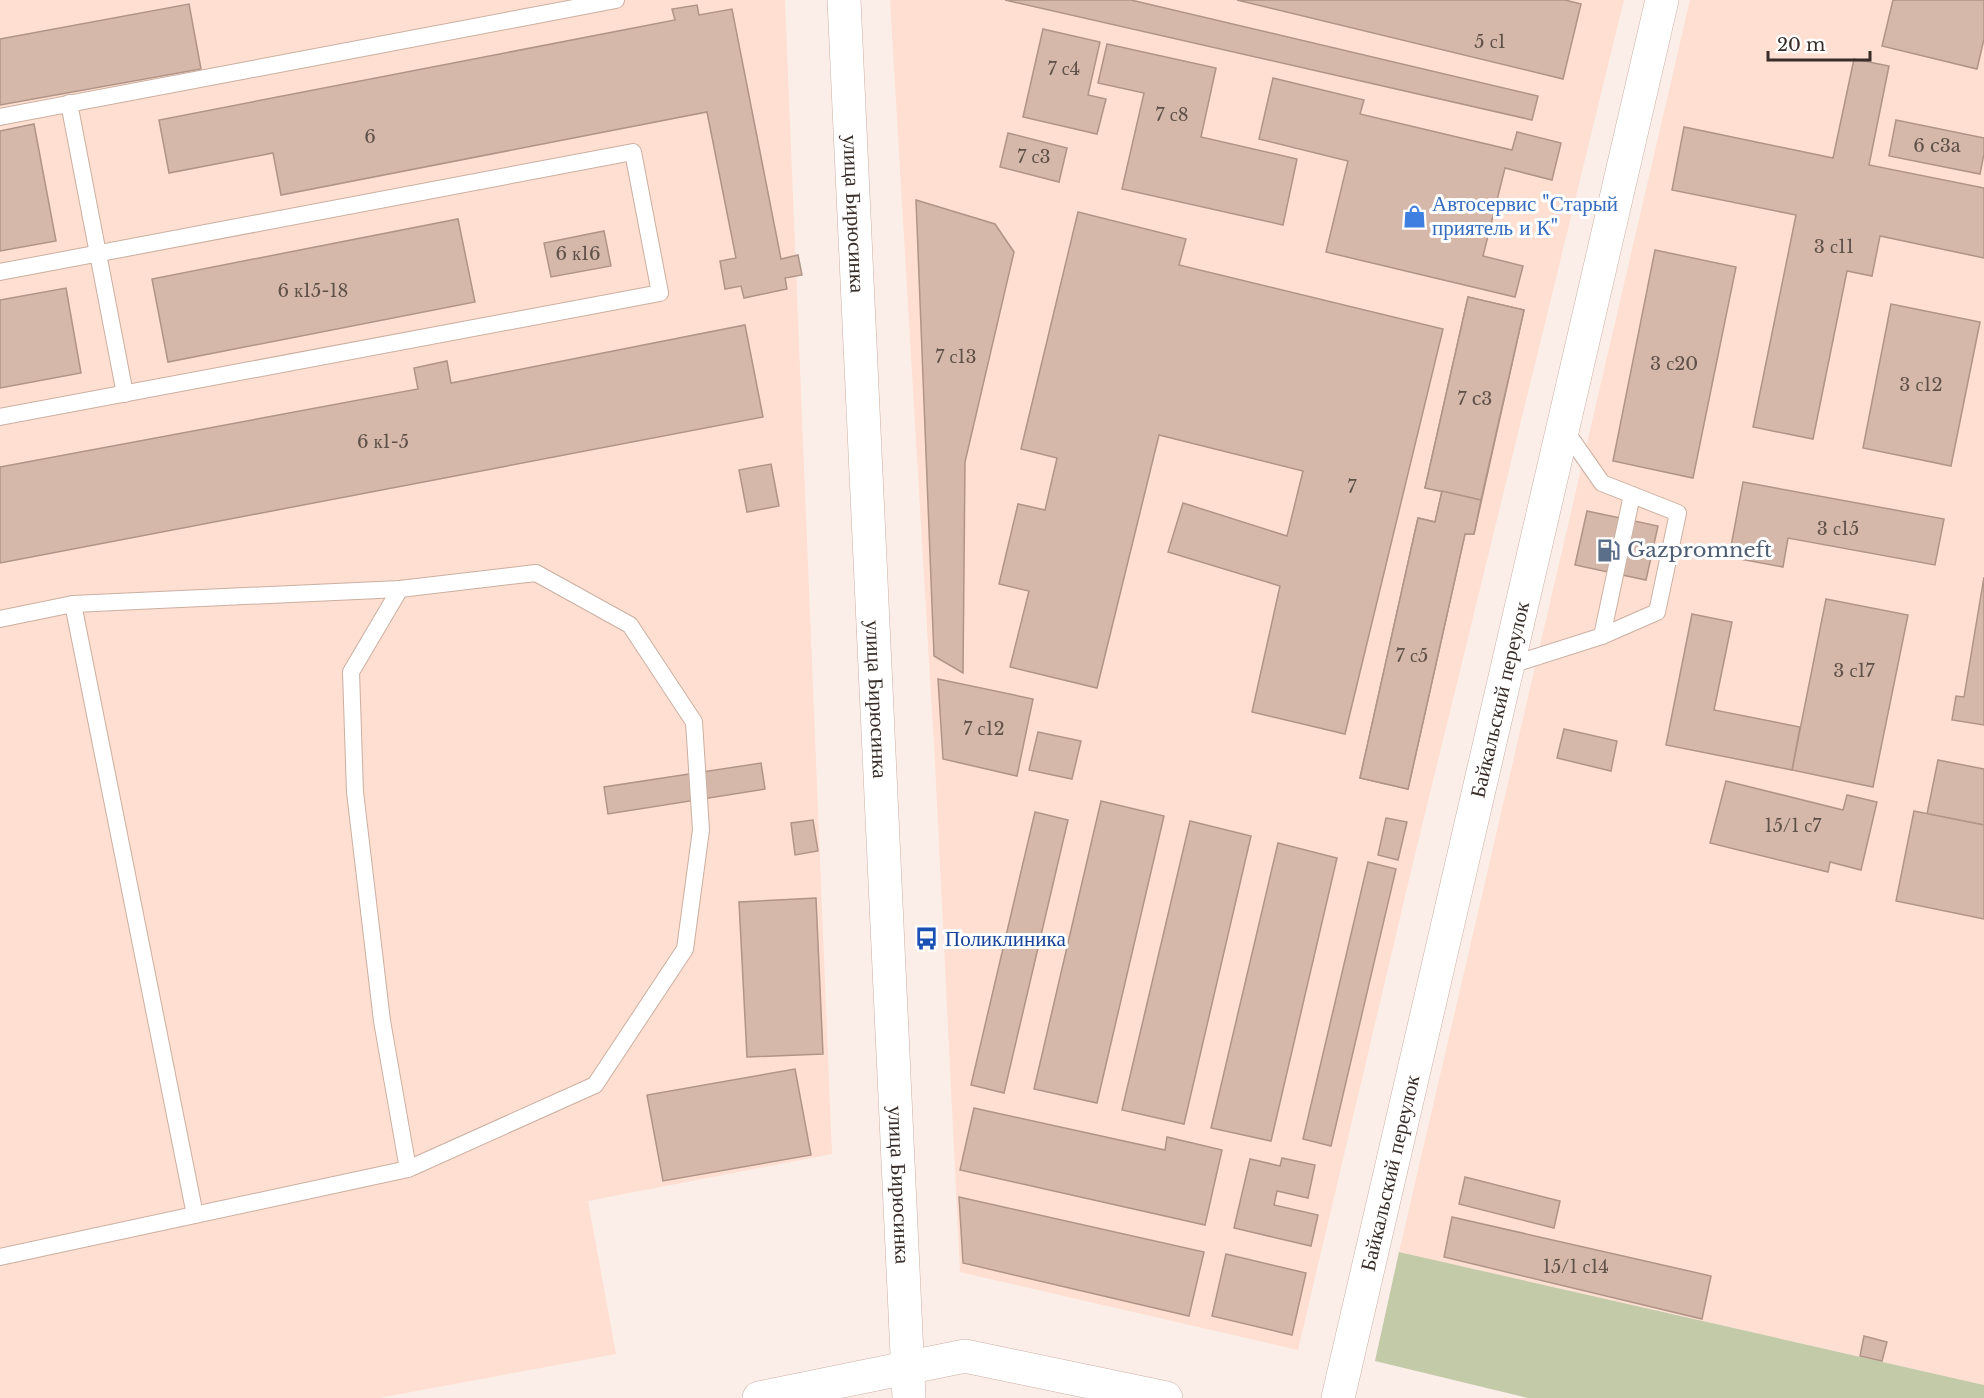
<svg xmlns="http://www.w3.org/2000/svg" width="1984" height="1398" font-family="'Libre Baskerville',serif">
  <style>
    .built { fill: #fedfd1 }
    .green { fill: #c2caa8 }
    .building { fill: #d5b8aa; stroke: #b09487; stroke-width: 1.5 }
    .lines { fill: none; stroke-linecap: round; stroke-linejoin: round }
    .lane-casing { stroke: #cbafa1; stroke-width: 18 }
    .street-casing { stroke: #cbafa1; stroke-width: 34 }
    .secondary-casing { stroke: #cbafa1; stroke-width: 34 }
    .lane { stroke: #fff; stroke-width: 16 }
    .street { stroke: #fff; stroke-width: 33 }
    .secondary { stroke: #fff; stroke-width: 33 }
    .labels { text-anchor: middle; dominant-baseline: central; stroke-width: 6; stroke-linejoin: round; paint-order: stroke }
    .number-label { font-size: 18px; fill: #5f5048 }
    .shop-label { font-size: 21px; fill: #366cbe; stroke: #fff; text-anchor: start }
    .street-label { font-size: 21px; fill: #382d28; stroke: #fff }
    .service-label { font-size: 21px; fill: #4e5e75; stroke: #fff; text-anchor: start }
    .transit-label { font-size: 21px; fill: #164399; stroke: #fff; text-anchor: start }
  </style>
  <rect width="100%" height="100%" fill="#fbeee9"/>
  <g class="built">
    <polygon points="0,0 785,0 832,1154 588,1201 616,1354 379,1398 0,1398"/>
    <polygon points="890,0 1624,0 1412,867 1298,1350 960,1272 935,763"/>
    <polygon points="1690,0 1984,0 1984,1385 1399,1252"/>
  </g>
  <polygon class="green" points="1399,1252 1984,1385 1984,1398 1528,1398 1375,1361"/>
  <g class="building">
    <polygon points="1005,0 1131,0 1538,96 1532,120"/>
    <polygon points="1237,0 1565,0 1581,4 1563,79"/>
    <polygon points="1893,0 1984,0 1984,39 1977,69 1882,46"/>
    <polygon points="189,4 201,69 0,105 0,39"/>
    <polygon points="697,5 699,15 732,9 781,259 798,255 802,275 785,278 787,289 744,298 741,286 725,289 720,261 736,258 707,112 281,195 273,153 169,173 159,120 675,20 672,9"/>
    <polygon points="1043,29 1100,42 1088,95 1106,99 1097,134 1023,117"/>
    <polygon points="1107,44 1216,68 1201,137 1297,159 1283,225 1122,189 1144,93 1098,83"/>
    <polygon points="1854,59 1889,66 1869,165 1984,188 1984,258 1880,236 1872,276 1847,271 1813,439 1753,427 1796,215 1672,190 1684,127 1833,158"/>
    <polygon points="1273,78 1364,100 1360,114 1512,150 1517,132 1561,143 1552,180 1505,168 1483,256 1523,266 1515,297 1326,252 1348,161 1259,139"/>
    <polygon points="1896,120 1984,138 1984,154 1980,174 1889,156"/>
    <polygon points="34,124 56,241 0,251 0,131"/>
    <polygon points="1008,133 1067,148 1059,182 1000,167"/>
    <polygon points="916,200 995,224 1014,252 965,462 963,673 934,656"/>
    <polygon points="1078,212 1186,239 1179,265 1443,329 1345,734 1252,712 1280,586 1168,552 1183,503 1287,536 1303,471 1159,435 1097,688 1010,667 1029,591 999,584 1018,504 1045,510 1057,458 1021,449"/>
    <polygon points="458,219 475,302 168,362 152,279"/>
    <polygon points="604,231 611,266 551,277 544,243"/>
    <polygon points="1655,250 1736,267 1693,478 1613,461"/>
    <polygon points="66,288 81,373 0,388 0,300"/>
    <polygon points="1468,297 1524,310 1474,534 1465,534 1408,789 1360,778 1418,518 1435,522 1442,491 1425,488"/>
    <polygon points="1468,297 1524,310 1481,500 1425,488"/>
    <polygon points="1891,304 1980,322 1951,466 1863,448"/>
    <polygon points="745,325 763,417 0,563 0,467 418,389 414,368 447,361 451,383"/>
    <polygon points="771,464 779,506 747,512 739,470"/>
    <polygon points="1743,482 1944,519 1935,565 1788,538 1783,567 1729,557"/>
    <polygon points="1442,491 1481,500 1474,534 1465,534 1408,789 1360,778 1418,518 1435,522"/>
    <polygon points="1587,511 1658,526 1646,580 1575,565"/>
    <polygon points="1984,577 1984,725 1952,720 1956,696 1964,697"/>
    <polygon points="1826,599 1908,615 1873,787 1792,770"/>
    <polygon points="1692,614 1732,622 1714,710 1800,727 1792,770 1666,745"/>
    <polygon points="938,679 1033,699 1017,776 943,759"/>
    <polygon points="1564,729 1617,741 1611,771 1557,758"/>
    <polygon points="1038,732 1081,741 1072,779 1029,770"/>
    <polygon points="1938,760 1984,769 1984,825 1927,814"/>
    <polygon points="761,763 765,789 608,814 604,787"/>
    <polygon points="1726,781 1843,810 1847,795 1877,802 1861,870 1830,862 1828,872 1710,843"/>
    <polygon points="1101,801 1164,816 1097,1103 1034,1089"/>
    <polygon points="1914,811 1984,825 1984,919 1896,901"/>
    <polygon points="1035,812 1068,820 1004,1093 971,1085"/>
    <polygon points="1386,818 1407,822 1398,860 1378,855"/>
    <polygon points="813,820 818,851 795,855 791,823"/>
    <polygon points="1190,821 1251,836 1184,1124 1122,1110"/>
    <polygon points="1278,843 1337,858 1271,1141 1211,1128"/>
    <polygon points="1368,862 1396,869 1331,1146 1303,1139"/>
    <polygon points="816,898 823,1054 747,1057 739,902"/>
    <polygon points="795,1069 811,1155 663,1181 647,1095"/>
    <polygon points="974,1108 1165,1150 1167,1137 1222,1150 1205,1225 960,1170"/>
    <polygon points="1282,1158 1315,1165 1308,1198 1277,1191 1274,1205 1318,1215 1311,1246 1234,1228 1250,1159 1280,1166"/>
    <polygon points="1465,1177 1560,1201 1554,1228 1459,1204"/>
    <polygon points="959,1197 1204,1252 1189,1316 963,1263"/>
    <polygon points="1452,1217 1711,1276 1702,1319 1444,1257"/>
    <polygon points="1226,1254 1306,1273 1292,1335 1212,1316"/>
    <polygon points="1864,1336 1887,1342 1882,1361 1860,1356"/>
  </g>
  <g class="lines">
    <defs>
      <g id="lane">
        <polyline points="69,103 125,394"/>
        <polyline points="0,117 616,0"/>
        <polyline points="0,272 633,152 660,293 0,417"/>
        <polyline points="73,604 195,1215"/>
        <polyline points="0,619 73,604 400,589"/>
        <polyline points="1602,636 1632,495"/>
        <polyline points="1508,666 1602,636 1657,612 1678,513 1602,483 1563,427"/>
        <polyline points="0,1257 408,1169 595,1085 685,949 701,830 694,722 630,625 536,573 400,589 351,672 355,792 382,1021 408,1169"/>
      </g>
      <g id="street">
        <path id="s1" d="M1338 1398 1662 0"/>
      </g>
      <g id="secondary">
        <path id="s2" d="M844 0 909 1398"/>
        <polyline points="759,1398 965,1356 1166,1398"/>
      </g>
    </defs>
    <use href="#lane" class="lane-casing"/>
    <use href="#street" class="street-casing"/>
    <use href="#secondary" class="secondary-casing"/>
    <use href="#lane" class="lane"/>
    <use href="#street" class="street"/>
    <use href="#secondary" class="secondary"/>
  </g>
  <defs>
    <symbol id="shop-bare" viewBox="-9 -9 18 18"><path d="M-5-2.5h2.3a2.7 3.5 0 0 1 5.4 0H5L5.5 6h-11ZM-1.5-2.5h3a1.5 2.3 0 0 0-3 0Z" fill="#3f7fe0" stroke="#fff" stroke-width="2.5" paint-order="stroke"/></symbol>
    <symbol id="fuel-bare" viewBox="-9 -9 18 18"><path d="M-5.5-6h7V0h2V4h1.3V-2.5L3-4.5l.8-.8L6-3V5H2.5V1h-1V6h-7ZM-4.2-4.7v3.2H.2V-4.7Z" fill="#5c6f8a" stroke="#fff" stroke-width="2.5" paint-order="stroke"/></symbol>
    <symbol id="bus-bare" viewBox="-9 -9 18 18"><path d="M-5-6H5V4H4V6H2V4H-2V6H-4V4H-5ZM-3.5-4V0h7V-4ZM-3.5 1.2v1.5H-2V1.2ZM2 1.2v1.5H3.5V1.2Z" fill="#1a4fb4" stroke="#fff" stroke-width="2.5" paint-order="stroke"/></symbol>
  </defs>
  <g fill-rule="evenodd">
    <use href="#shop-bare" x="1398" y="200" width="33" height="33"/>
    <use href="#fuel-bare" x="1592" y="534" width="33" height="33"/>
    <use href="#bus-bare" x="910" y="922" width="33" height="33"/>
  </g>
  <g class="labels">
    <g class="number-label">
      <text x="1490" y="42">5 с1</text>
      <text x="1064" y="69">7 с4</text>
      <text x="1172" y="115">7 с8</text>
      <text x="370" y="137">6</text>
      <text x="1937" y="146">6 c3a</text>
      <text x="1034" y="157">7 с3</text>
      <text x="1834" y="247">3 с11</text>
      <text x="578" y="254">6 к16</text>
      <text x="313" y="291">6 к15-18</text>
      <text x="956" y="357">7 с13</text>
      <text x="1674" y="364">3 с20</text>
      <text x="1921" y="385">3 с12</text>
      <text x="1475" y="399">7 c3</text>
      <text x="383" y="442">6 к1-5</text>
      <text x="1352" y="487">7</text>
      <text x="1838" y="529">3 с15</text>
      <text x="1412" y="656">7 с5</text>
      <text x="1854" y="671">3 с17</text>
      <text x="984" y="729">7 с12</text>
      <text x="1793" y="826">15/1 с7</text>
      <text x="1576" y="1267">15/1 с14</text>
    </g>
    <g class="shop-label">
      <text x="1432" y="204">Автосервис "Старый<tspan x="1432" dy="24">приятель и К"</tspan></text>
    </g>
    <g class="street-label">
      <text stroke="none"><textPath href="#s2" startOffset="214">улица Бирюсинка</textPath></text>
      <text stroke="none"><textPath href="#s2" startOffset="700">улица Бирюсинка</textPath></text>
      <text stroke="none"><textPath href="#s1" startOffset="717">Байкальский переулок</textPath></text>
      <text stroke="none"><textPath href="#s1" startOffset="231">Байкальский переулок</textPath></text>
      <text stroke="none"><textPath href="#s2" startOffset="1186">улица Бирюсинка</textPath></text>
    </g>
    <g class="service-label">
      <text x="1627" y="550">Gazpromneft</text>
    </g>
    <g class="transit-label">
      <text x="945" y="939">Поликлиника</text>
    </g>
  </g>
  <path d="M1768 51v9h102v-9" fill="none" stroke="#382d28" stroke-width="3"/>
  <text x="1777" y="51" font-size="18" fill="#382d28" stroke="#ffffff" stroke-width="4.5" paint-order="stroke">20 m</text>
</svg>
